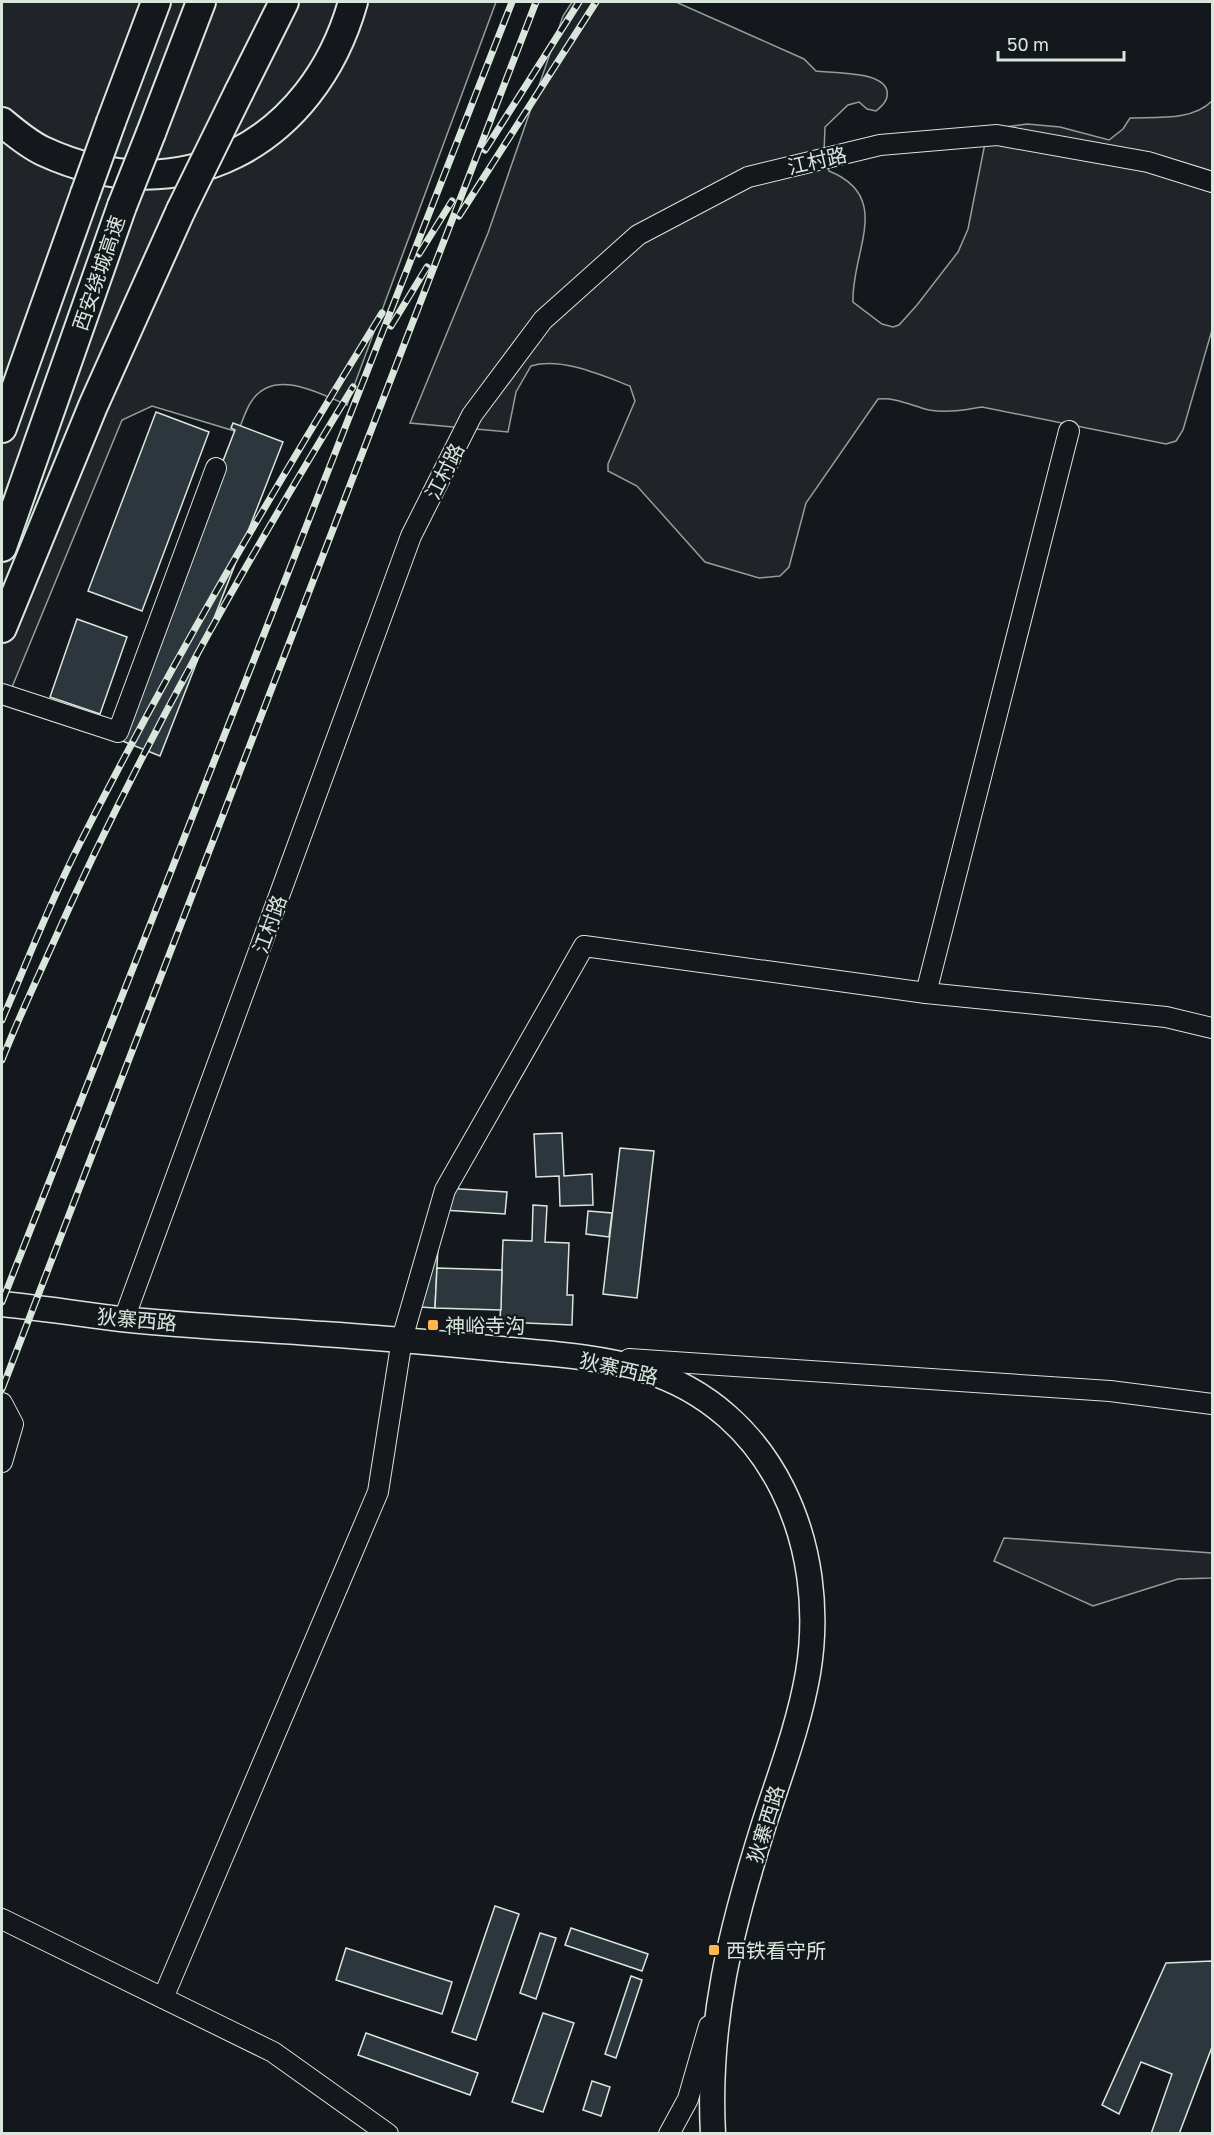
<svg xmlns="http://www.w3.org/2000/svg" width="1214" height="2135" font-family="'Golos Text','Noto Sans SC',sans-serif">
  <style>
    .green { fill: #202428; stroke: #939e99; stroke-width: 1.5 }
    .building { fill: #2c363c; stroke: #d8e6dc; stroke-width: 1.5 }
    .lines { fill: none; stroke-linecap: round; stroke-linejoin: round }
    .minor-casing { stroke: #d8e6dc; stroke-width: 22 }
    .major-casing { stroke: #d8e6dc; stroke-width: 27 }
    .highway-casing { stroke: #d8e6dc; stroke-width: 32 }
    .minor { stroke: #14181c; stroke-width: 20 }
    .major { stroke: #14181c; stroke-width: 24 }
    .highway { stroke: #14181c; stroke-width: 28 }
    .rail-casing { stroke: #d8e6dc; stroke-width: 7 }
    .rail { stroke: #14181c; stroke-width: 4.5; stroke-dasharray: 14; stroke-linecap: butt }
    .highway-bridge-casing { stroke: #d8e6dc; stroke-width: 32; stroke-linecap: butt }
    .highway-bridge { stroke: #14181c; stroke-width: 28 }
    .poi-dot { fill: #ffb74d; stroke: #14181c; stroke-width: 2 }
    .labels { text-anchor: middle; dominant-baseline: central; stroke-width: 4.5; stroke-linejoin: round; paint-order: stroke }
    .street-label { font-size: 20px; fill: #d8e6dc; stroke: #14181c }
    .poi-label { font-size: 20px; fill: #d8e6dc; stroke: #14181c; text-anchor: start }
  </style>
  <rect width="100%" height="100%" fill="#14181c"/>
  <g class="green">
    <path d="M2 2H496L347 405C319 393 273 367 251 402 245 411 242 423 238 432L152 406 122 420 10 692 2 688Z"/>
    <path d="M572 2H676L804 59 816 71C832 73 883 71 887 91 889 100 882 106 876 111L867 109 859 102 848 105 825 127 824 153 829 171C894 197 851 252 853 302L882 324 893 327 899 325 917 305 958 252 968 229 985 143 997 128 1027 124 1060 127 1109 140 1123 129 1130 118C1157 117 1192 121 1212 101V330L1183 430 1176 441 1166 444 982 407C965 410 947 413 929 410 912 406 896 397 878 399L806 503 789 567 780 576 759 578 705 562 637 486 608 471V464L635 401 630 386C601 375 561 357 531 366L516 392 508 432 410 423 488 233 563 16Z"/>
    <polygon points="1004,1538 1212,1553 1212,1578 1178,1579 1093,1606 994,1561"/>
  </g>
  <g class="building">
    <polygon points="156,412 209,432 142,611 88,591"/>
    <polygon points="233,423 283,442 160,756 115,738 235,430 231,428"/>
    <polygon points="77,619 127,637 100,714 50,697"/>
    <polygon points="562,1133 564,1176 592,1174 593,1205 560,1206 559,1176 536,1177 534,1134"/>
    <polygon points="620,1148 654,1151 637,1298 603,1294"/>
    <polygon points="445,1188 507,1192 505,1214 443,1210"/>
    <polygon points="533,1205 547,1206 545,1242 569,1243 567,1295 573,1295 572,1325 500,1322 503,1240 532,1241"/>
    <polygon points="588,1211 612,1213 609,1237 586,1234"/>
    <polygon points="438,1246 435,1308 420,1307"/>
    <polygon points="437,1268 502,1270 501,1310 435,1308"/>
    <polygon points="495,1906 519,1914 476,2040 452,2032"/>
    <polygon points="571,1928 648,1954 642,1971 565,1945"/>
    <polygon points="540,1933 556,1938 536,1999 520,1993"/>
    <polygon points="346,1948 452,1982 442,2014 336,1980"/>
    <polygon points="1212,1961 1212,2047 1179,2134 1151,2134 1172,2074 1141,2062 1119,2114 1102,2105 1166,1963"/>
    <polygon points="631,1976 642,1980 616,2058 605,2054"/>
    <polygon points="543,2013 574,2023 543,2112 512,2102"/>
    <polygon points="366,2033 478,2073 470,2095 358,2055"/>
    <polygon points="592,2081 610,2087 601,2116 583,2110"/>
  </g>
  <g class="lines">
    <defs>
      <g id="minor">
        <polyline points="2,694 118,732 216,468"/>
        <polyline points="926,993 1069,431"/>
        <polyline points="124,1319 411,536 472,415 543,320 638,235 748,177 880,145 997,135 1148,162 1212,182"/>
        <polyline points="629,1359 1110,1391 1212,1404"/>
        <polyline points="2,1403 13,1424 2,1462"/>
        <polyline points="2,1919 273,2052 388,2134"/>
        <polyline points="163,1998 378,1492 402,1339 445,1190 584,946 926,993 1166,1017 1212,1028"/>
        <polyline points="669,2134 688,2099 709,2026"/>
      </g>
      <path id="major" d="M2 1304C41 1308 81 1314 121 1319 188 1326 256 1329 323 1334 386 1338 448 1344 511 1350 555 1354 601 1357 644 1370 774 1410 829 1547 808 1673 799 1725 780 1774 764 1824 731 1929 707 2022 713 2134"/>
      <g id="highway">
        <polyline points="239,92 284,2"/>
        <path d="M2 122C14 132 28 144 43 151 181 215 313 144 353 2"/>
        <polyline points="111,122 156,2"/>
        <polyline points="151,133 201,2"/>
        <polyline points="2,428 85,194"/>
        <polyline points="2,547 122,206"/>
        <polyline points="2,628 93,406 181,210"/>
      </g>
    </defs>
    <use href="#minor" class="minor-casing"/>
    <use href="#major" class="major-casing"/>
    <use href="#highway" class="highway-casing"/>
    <use href="#minor" class="minor"/>
    <use href="#major" class="major"/>
    <use href="#highway" class="highway"/>
    <defs>
      <g id="rail">
        <polyline points="485,150 579,2"/>
        <polyline points="459,216 596,2"/>
        <polyline points="419,254 452,201"/>
        <polyline points="391,326 427,267"/>
        <path d="M2 1020C27 962 50 902 79 845 171 663 275 487 382 313"/>
        <path d="M2 1060C18 1019 37 979 55 939 140 748 244 565 353 387"/>
        <polyline points="2,1302 512,2"/>
        <polyline points="2,1389 536,2"/>
      </g>
    </defs>
    <use href="#rail" class="rail-casing"/>
    <use href="#rail" class="rail"/>
    <defs>
      <g id="highway-bridge">
        <polyline points="85,194 111,122"/>
        <polyline points="122,206 151,133"/>
        <polyline points="181,210 239,92"/>
      </g>
    </defs>
    <use href="#highway-bridge" class="highway-bridge-casing"/>
    <use href="#highway-bridge" class="highway-bridge"/>
  </g>
  <g class="poi-dot">
    <rect x="427" y="1319" width="12" height="12" rx="3"/>
    <rect x="708" y="1944" width="12" height="12" rx="3"/>
  </g>
  <g class="labels">
    <g class="street-label">
      <text transform="translate(817 160) rotate(-13)">江村路</text>
      <text transform="translate(98 273) rotate(-71)">西安绕城高速</text>
      <text transform="translate(444 471) rotate(-63)">江村路</text>
      <text transform="translate(269 924) rotate(-70)">江村路</text>
      <text transform="translate(137 1319) rotate(5)">狄寨西路</text>
      <text transform="translate(619 1368) rotate(13)">狄寨西路</text>
      <text transform="translate(765 1824) rotate(-73)">狄寨西路</text>
    </g>
    <g class="poi-label">
      <text x="445" y="1325">神峪寺沟</text>
      <text x="726" y="1950">西铁看守所</text>
    </g>
  </g>
  <rect width="1214" height="2135" fill="none" stroke="#d8e6dc" stroke-width="6"/>
  <path d="M998 51v9h126v-9" fill="none" stroke="#d8e6dc" stroke-width="3"/>
  <text x="1007" y="51" font-size="18" fill="#d8e6dc" stroke="#14181c" stroke-width="4.5" paint-order="stroke">50 m</text>
</svg>
